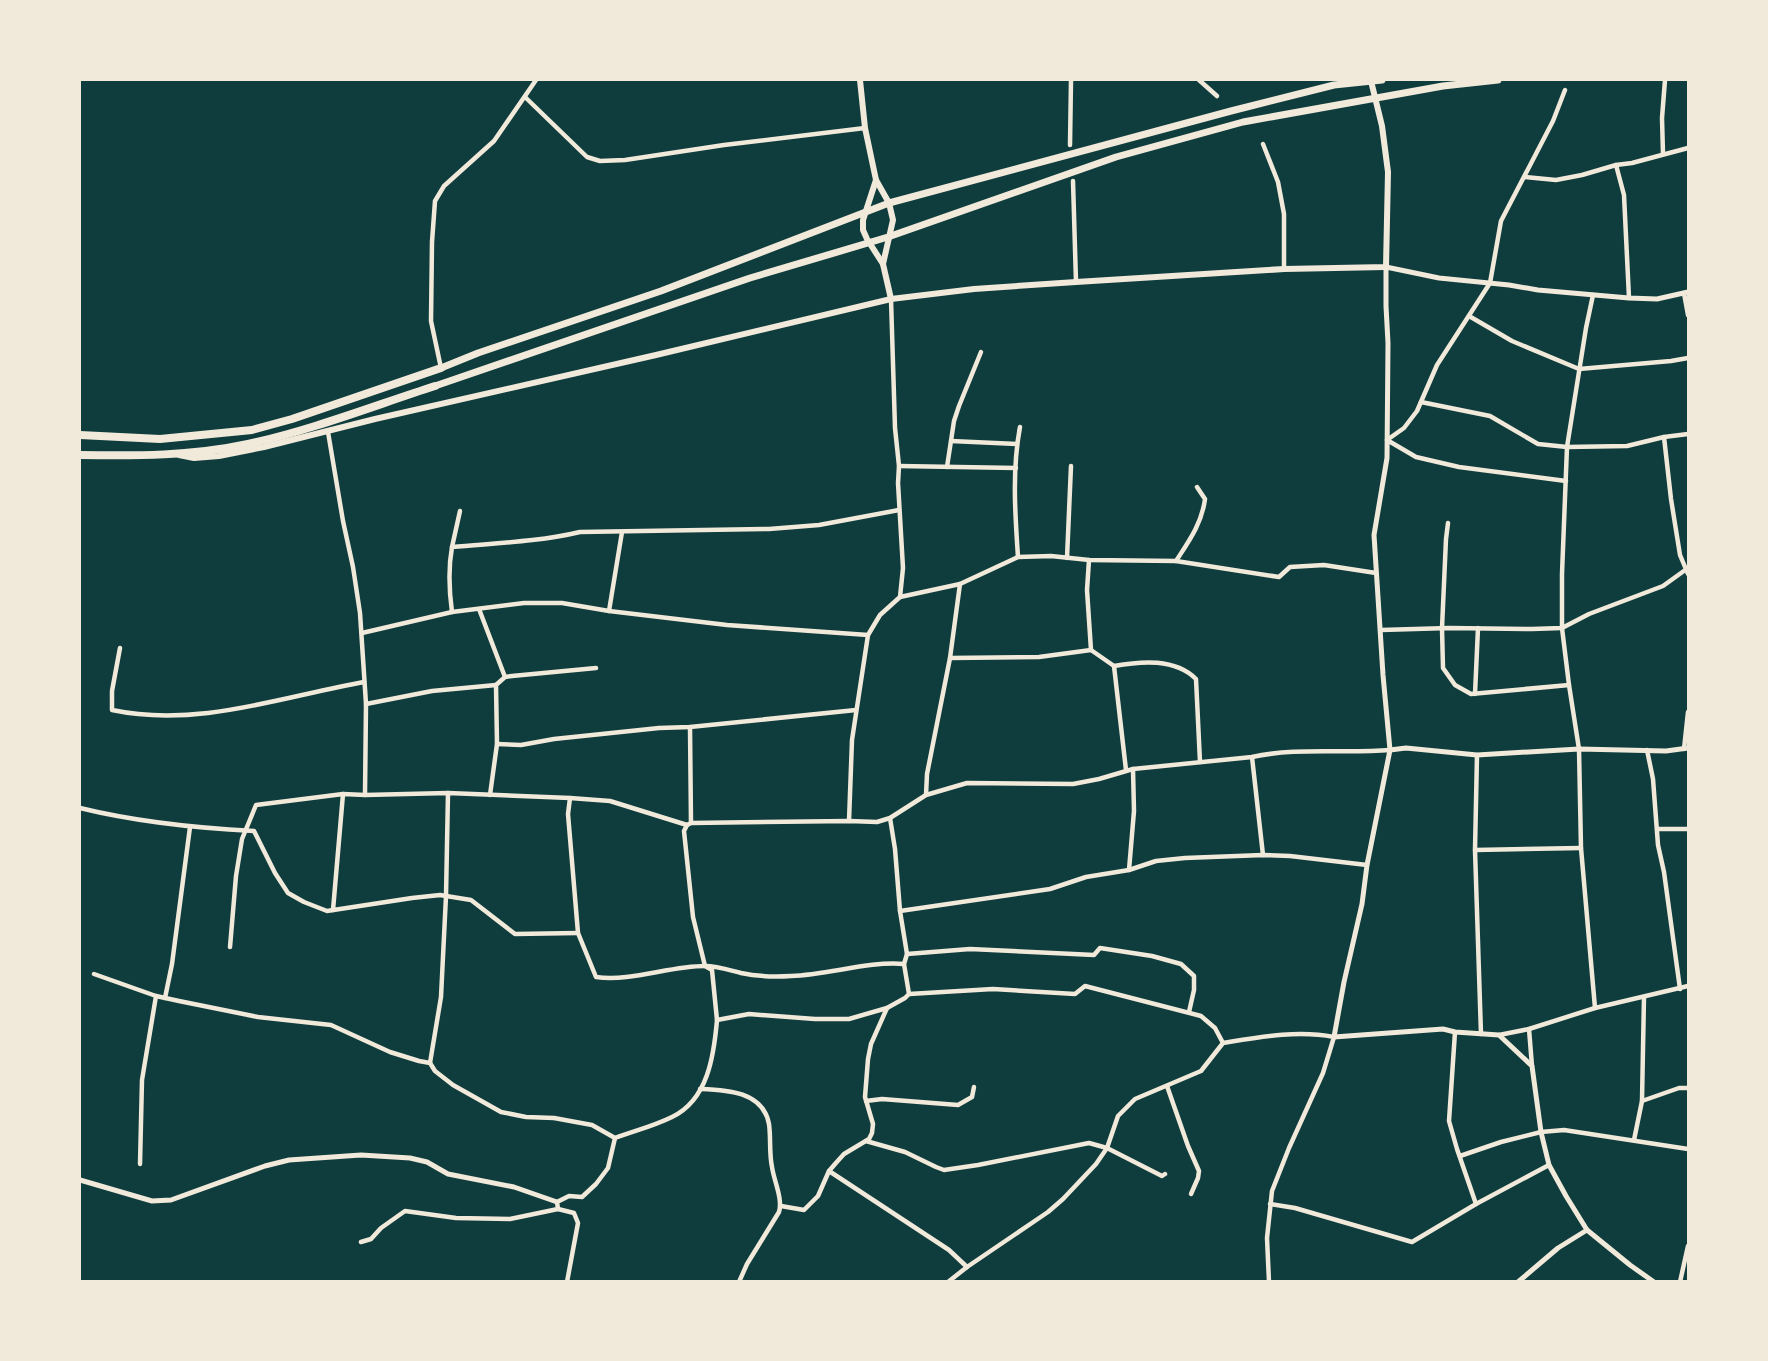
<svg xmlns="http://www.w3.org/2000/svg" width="1768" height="1361" font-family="Signika,sans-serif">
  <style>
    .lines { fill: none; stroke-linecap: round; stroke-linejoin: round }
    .minor { stroke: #f1e9da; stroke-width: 4.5 }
    .tertiary { stroke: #f1e9da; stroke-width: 5 }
    .secondary { stroke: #f1e9da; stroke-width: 6 }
    .primary { stroke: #f1e9da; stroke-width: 7 }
    .trunk { stroke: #f1e9da; stroke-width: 8 }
  </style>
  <rect width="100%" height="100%" fill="#0f3d3e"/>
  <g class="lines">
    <g class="minor">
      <polyline points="1199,80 1217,96"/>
      <polyline points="1565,90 1553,121 1501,221 1490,283 1437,365 1417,411 1404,428 1387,440 1416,457 1459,467 1566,481"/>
      <polyline points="525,97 587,157 600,161 625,160 724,145 865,128"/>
      <polyline points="1263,144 1278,182 1284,214 1284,269"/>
      <polyline points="1070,145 1071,80"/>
      <polyline points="1663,154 1662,118 1665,80"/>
      <polyline points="1616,165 1624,195 1629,298"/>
      <polyline points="1525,177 1556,180 1582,175 1616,165 1632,163 1688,148"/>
      <polyline points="1073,181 1076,282"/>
      <polyline points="1684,293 1688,315"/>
      <polyline points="1593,295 1586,328 1567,447 1562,574 1562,628 1569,685 1579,749 1581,848 1595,1008"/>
      <polyline points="1469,316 1512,341 1579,369 1671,361 1688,358"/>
      <polyline points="441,368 431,321 432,242 435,201 444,186 494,141 536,80"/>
      <polyline points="1421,402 1490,416 1538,444 1567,447 1627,446 1664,437 1688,434"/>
      <polyline points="328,432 343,521 353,567 360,613 366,704 365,795"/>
      <polyline points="1664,437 1671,499 1680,555 1688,574"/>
      <polyline points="951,441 1017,444"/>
      <polyline points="899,466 1016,468"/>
      <polyline points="947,467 954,421 959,406 981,352"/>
      <polyline points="1448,523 1446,539 1442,628 1443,668 1455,685 1471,694 1569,685"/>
      <polyline points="452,547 460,511"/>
      <path d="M1018 557C1015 514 1012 469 1020 427"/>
      <polyline points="1067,558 1071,466"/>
      <path d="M1089 560 1087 590 1091 650 1114 666C1141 661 1175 658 1196 679L1200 762"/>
      <path d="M1176 561C1189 541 1202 523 1205 499L1197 487"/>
      <polyline points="900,597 960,584 1018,557 1051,556 1089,560 1176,561 1279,577 1290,567 1324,565 1376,573"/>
      <polyline points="479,609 505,677"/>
      <polyline points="609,611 622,532"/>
      <path d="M452 612C449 590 448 569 452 547 495 543 538 542 580 532L769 529 819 525 899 510"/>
      <polyline points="1381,630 1449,628 1532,629 1562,628 1589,614 1663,586 1688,568"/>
      <polyline points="362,633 452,612 524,603 562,603 609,611 727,625 868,635"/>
      <path d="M120 648 112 691V710C197 728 281 697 364 682"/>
      <polyline points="950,658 1039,657 1091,650"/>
      <polyline points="1114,666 1126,770"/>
      <polyline points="1475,694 1478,628"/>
      <polyline points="366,704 432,691 496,685"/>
      <polyline points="690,727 691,823"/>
      <polyline points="497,744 521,745 554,739 659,728 690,727 856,710"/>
      <polyline points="1684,749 1688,712"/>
      <polyline points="1647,750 1653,779 1658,845 1664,872 1680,989"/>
      <polyline points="1477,755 1475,850 1481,1034"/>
      <polyline points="1252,757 1263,855"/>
      <polyline points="490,795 497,744 496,685 505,677 512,676 596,668"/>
      <polyline points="926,795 927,774 950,658 960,584"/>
      <path d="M570 798 568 814 578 933 596 977C631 982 669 966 705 966 717 966 729 970 741 973 755 976 776 977 791 976 829 975 867 961 904 964"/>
      <path d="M80 808C137 822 195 828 254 831L275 873 288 893 304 902 327 911 412 898 440 895 471 900 515 934 578 933"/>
      <polyline points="849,821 852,740 868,635 880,615 900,597 903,568 898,483 899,466 895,428 891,299"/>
      <polyline points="687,825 684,831 693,917 705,966 712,970 717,1020"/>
      <polyline points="1658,829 1688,829"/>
      <polyline points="1475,850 1581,848"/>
      <polyline points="1129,870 1134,811 1133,769"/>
      <polyline points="333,910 343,794"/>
      <polyline points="900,911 1050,889 1086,877 1129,870 1156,861 1185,858 1263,855 1290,856 1367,865"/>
      <path d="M230 947 236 876 242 839 256 805 343 794 365 795 448 793 570 798 610 801 687 825 691 823 849 821 877 822 890 818 926 795 967 783 1073 784 1099 779 1133 769 1252 757C1297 747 1344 754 1390 750"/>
      <polyline points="907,954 970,949 1094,955 1100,948 1152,956 1181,964 1194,976 1194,990 1189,1012"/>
      <polyline points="94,974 156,996 179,1001 258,1017 331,1025 390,1052 419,1061 430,1063 435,1071 453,1085 501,1112 526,1117 554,1118 592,1125 615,1138"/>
      <polyline points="909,994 993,989 1075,994 1085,986 1201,1016 1215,1028 1223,1043"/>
      <polyline points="165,998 172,964 190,827"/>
      <polyline points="1529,1029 1532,1066"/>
      <polyline points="1455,1032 1449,1121 1457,1149 1476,1204"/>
      <polyline points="1499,1035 1529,1029 1595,1008 1688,986"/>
      <polyline points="430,1063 441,997 446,896 448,793"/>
      <polyline points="1167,1086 1188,1146 1199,1171 1198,1178 1191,1194"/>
      <path d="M700 1089C726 1090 763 1091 769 1124 771 1138 769 1153 772 1167 774 1181 783 1199 779 1212L747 1264 739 1282"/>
      <polyline points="866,1101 882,1099 958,1105 972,1097 974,1087"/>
      <polyline points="1642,1101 1644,997"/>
      <polyline points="1634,1140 1642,1101 1679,1088 1688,1088"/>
      <polyline points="866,1141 905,1152 936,1167 944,1170 978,1165 1089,1143 1107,1148 1162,1176 1165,1174"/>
      <polyline points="1460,1156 1501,1142 1541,1132 1564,1130 1688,1149"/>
      <polyline points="140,1164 142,1080 156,996"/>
      <polyline points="829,1171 949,1250 967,1267"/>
      <polyline points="1270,1204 1295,1208 1412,1242 1476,1204 1549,1165"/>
      <polyline points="781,1206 804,1210 818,1196 829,1171 835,1164 844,1154 869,1139 872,1133 873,1124 865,1097 868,1059 871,1044 887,1008"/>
      <polyline points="558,1209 574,1213 578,1223 567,1282"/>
      <path d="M361 1242 371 1239 381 1228 405 1211 456 1218 510 1219 558 1209 557 1202 569 1196 582 1197 596 1184 608 1168 615 1138C634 1131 654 1126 672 1117 708 1100 714 1055 717 1020L749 1014 815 1019H849L887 1008 905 998 909 994 904 964 907 954 900 911 895 849 890 818"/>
      <path d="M948 1282 967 1267 1048 1212 1063 1199 1096 1164 1107 1148 1118 1116 1135 1099 1201 1071 1223 1043C1260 1037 1297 1030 1334 1037L1323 1073 1289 1148 1272 1191 1267 1238 1269 1282"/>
      <polyline points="1680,1282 1688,1246"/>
    </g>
    <g class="tertiary">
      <polyline points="1390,750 1406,748 1477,755 1579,749 1666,751 1688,748"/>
      <polyline points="80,1180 152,1201 171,1200 265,1166 289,1160 361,1155 410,1158 427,1162 448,1174 514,1187 557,1202"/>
      <polyline points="1518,1282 1558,1248 1587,1230"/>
      <polyline points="1654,1282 1630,1265 1587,1230 1566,1196 1549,1165 1541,1132 1532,1066 1499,1035 1455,1032 1443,1029 1334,1037 1344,982 1362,904 1367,865 1390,750 1383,675 1374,535 1387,458 1388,343 1386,306 1386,267 1439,278 1509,285 1538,290 1629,298 1657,299 1688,292"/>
    </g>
    <g class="secondary">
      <polyline points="860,80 865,128 876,180 889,203 893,220 883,264"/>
      <polyline points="876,180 863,220 863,230 867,239 883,264 891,299"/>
      <polyline points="179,455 194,458 219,456 264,447 375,419 656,355 891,299 974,289 1076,282 1284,269 1386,267 1388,172 1382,126 1371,81"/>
    </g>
    <g class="primary">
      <polyline points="441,368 478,353 661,291 889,203 1231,111 1334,85 1382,80"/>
      <polyline points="435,386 750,278 888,237 1116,157 1243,122 1443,86 1498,80"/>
    </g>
    <g class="trunk">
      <polyline points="80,435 160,439 252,430 292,419 441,368"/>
      <path d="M80 455C135 456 193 456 248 444 312 430 373 406 435 386"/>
    </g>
  </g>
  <rect width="1768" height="1361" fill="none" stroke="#f1e9da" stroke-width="162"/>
</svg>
